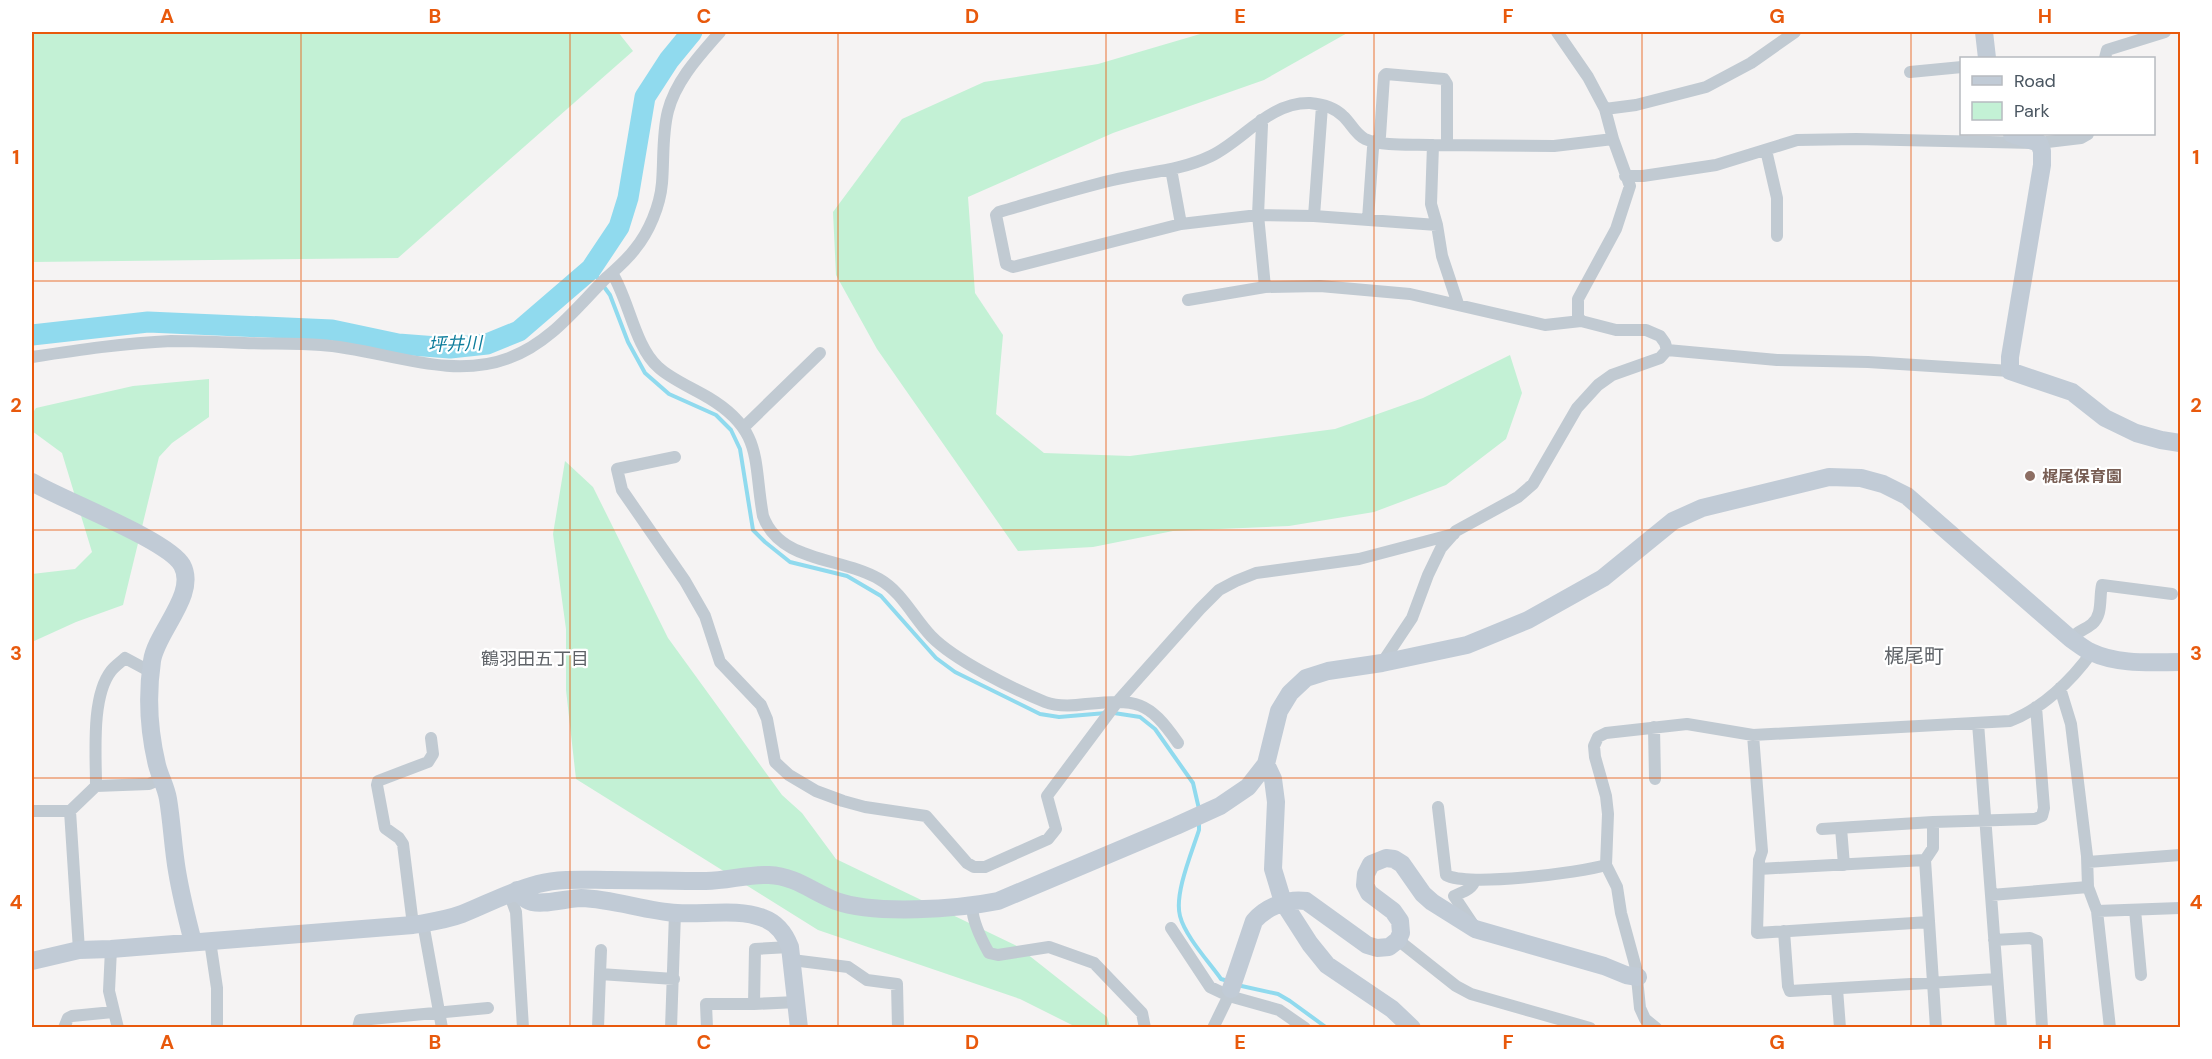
<svg xmlns="http://www.w3.org/2000/svg" width="2212" height="1059" viewBox="0 0 2212 1059" font-family="'DM Sans','Noto Sans JP',sans-serif">
	<rect width="100%" height="100%" fill="#f5f3f3"/>
	<path fill="#c3f1d5" d="M32 32H618L633 51 398 258 32 262Z
		M1207 32H1349L1264 80 1113 133 968 197 975 293 1003 335 996 414 1044 453 1130 456 1335 429 1423 398 1510 355 1522 393 1506 439 1446 485 1374 512 1289 526 1173 531 1093 547 1018 551 877 349 836 275 833 212 902 119 984 82 1098 64Z
		M209 379V417L172 443 159 457 123 605 76 622 32 642V574L75 569 92 552 62 453 32 431V414L36 408 133 386Z
		M565 461 593 487 668 638 782 795 802 813 836 859 1017 946 1107 1017 1110 1027H1076L1020 999 818 930 576 779 566 690V629L553 534Z"/>
	<g fill="none" stroke-linecap="round" stroke-linejoin="round">
		<path stroke="#90daee" stroke-width="4" d="M591 269 610 295 628 342 645 373 669 394 716 415 731 430 740 449 753 530 765 542 790 562 847 576 881 596 936 658 955 672 1040 714 1059 717 1106 713
			M1114 713 1140 717 1155 729 1193 783 1199 809
			M1199 823V830C1192 852 1174 894 1180 916 1185 936 1209 962 1221 979L1228 981
			M1237 985 1278 994 1290 1001 1327 1028"/>
		<path stroke="#90daee" stroke-width="21" d="M32 335 148 322 332 330 398 344 450 348 487 344 519 331 591 269 619 227 628 198 645 97 669 60 692 32"/>
		<path stroke="#c1cad2" stroke-width="12" d="M1557 32 1588 77 1605 109 1613 139 1630 186 1616 229 1578 299V316L1581 321
			M2105 58 2107 50 2165 32
			M1910 72 1962 67
			M1605 109 1636 105 1706 87 1751 63 1795 32
			M1261 120 1262 125 1258 215 1265 287
			M1433 145C1412 144 1385 147 1365 139 1355 134 1351 123 1343 116 1335 108 1321 104 1310 103 1269 102 1244 140 1211 156 1180 171 1146 172 1113 180 1075 189 1037 201 999 212L996 215 1006 264 1013 267 1181 224 1258 215 1314 216 1437 225
			M1766 150 1777 198V236
			M1171 169 1181 224
			M1625 176H1643L1716 165 1797 140 1856 139 2039 143 2081 138 2088 134
			M1314 216 1322 106
			M1368 219 1373 148 1380 136 1384 76 1386 74 1444 79 1447 84V145
			M612 273C629 300 635 347 658 367 669 378 694 389 709 398 764 431 753 461 763 516 780 563 842 557 879 579 902 592 913 617 931 636 954 660 1013 689 1045 702 1058 707 1072 706 1086 704 1137 699 1148 700 1178 743
			M1188 300 1265 287 1320 286 1410 294 1545 325 1581 321 1616 330H1646L1660 336 1665 343 1667 350
			M1458 304 1442 256 1437 225 1431 204 1433 145 1554 146 1613 139
			M1667 350 1777 360 1868 362 2010 371
			M32 357C78 350 124 343 171 341 195 341 220 342 244 343 269 344 295 343 321 345 382 349 448 381 509 358 550 343 576 308 606 278 616 269 627 260 635 249 649 232 660 206 662 183 664 159 662 134 668 111 676 80 700 55 720 32
			M744 427 820 353
			M675 457 617 469 622 490 685 581 705 616 720 662 761 705 767 719 775 762 789 775 816 791 843 801 865 807 926 816 967 863 974 867H985L1048 839 1056 829 1047 796 1118 701 1200 609 1219 590 1236 581 1256 573 1359 559 1454 534
			M2071 639C2077 631 2085 630 2092 624 2103 615 2099 598 2102 585L2172 594
			M1382 663 1412 618 1428 575 1441 548 1456 531 1518 497 1533 484 1577 408 1598 385 1612 375 1660 358 1667 350
			M151 672 125 658C121 662 115 666 111 671 91 697 96 754 96 786L149 784 161 779
			M2060 688 2071 724 2087 856 2088 887 2097 911 2110 1028
			M1978 723 2001 1028
			M1654 727 1655 779
			M1753 735 1762 851 1759 860 1757 933 1929 922
			M1438 807 1446 875C1466 887 1580 873 1606 865
			M32 811H70L96 786
			M70 811 79 950
			M1841 828 1844 865
			M1822 829 1933 822
			M2088 862 2180 855
			M1759 869 1925 860
			M509 893 516 912 523 1028
			M1991 895 2088 887
			M972 907C973 923 981 939 989 953L998 955 1049 947 1094 963 1142 1013 1145 1028
			M2135 910 2141 975
			M2097 911 2180 908
			M423 923 442 1028
			M1472 923 1454 896C1462 892 1472 890 1475 880
			M413 925 403 844 399 838 385 828 377 785 378 781 428 762 433 754 431 738
			M1171 928 1210 987 1229 996 1279 1010 1305 1028
			M1784 931 1788 986 1790 991 1997 979
			M1398 940 1456 986 1471 994 1590 1028
			M1994 940 2030 938 2037 941 2042 1028
			M210 941 217 988V1028
			M790 947 755 949 754 1004 797 1002
			M111 949 109 991 118 1028
			M601 950 600 974 674 979
			M792 960 848 967 867 980 897 984 898 1028
			M1837 989 1840 1028
			M64 1028 68 1018 72 1016 113 1012
			M358 1028 360 1020 488 1008
			M598 1028 600 974
			M671 1028 675 913
			M707 1028 706 1004H754
			M1213 1028 1231 991
			M1656 1028 1645 1019 1640 1008 1636 968 1621 913 1617 887 1606 865 1608 814 1606 796 1595 757 1594 746 1598 737 1606 733 1687 724 1753 735 2010 721C2042 709 2072 680 2092 652
			M1936 1028 1925 860 1933 848V822L2035 819 2042 816 2044 808 2036 707"/>
		<path stroke="#c1cbd6" stroke-width="18" d="M1984 32 1987 58
			M2012 134 2039 143 2042 151V165L2010 357V371L2072 392 2105 418 2136 433 2161 440 2180 443
			M32 482C62 500 168 540 182 565 198 594 156 632 152 661 147 695 149 732 157 765 160 777 166 787 168 799 172 823 173 848 177 871 181 895 187 919 193 942
			M1266 764 1273 779 1276 802 1273 869 1283 902 1310 944 1327 965 1392 1009 1412 1028
			M517 890C520 893 524 898 527 900 538 907 568 898 581 898 614 899 645 911 677 913 703 915 739 908 763 918 777 923 785 934 790 947L799 1028
			M32 961 79 950 111 949 413 925C430 922 446 920 462 914 487 904 511 891 538 884 561 878 586 880 610 880 642 880 674 881 706 881 727 881 748 874 769 875 795 876 813 892 836 901 875 915 958 909 998 901L1176 826 1220 806 1248 787 1266 764 1279 711 1290 693 1306 678 1328 671 1382 663 1467 645 1528 620 1603 578 1673 521 1702 508 1829 477 1861 478 1883 484 1907 496 2071 639C2077 643 2084 649 2091 652 2118 665 2152 662 2180 662
			M1231 989 1254 921C1266 907 1288 898 1306 901L1367 945 1377 948 1389 947 1398 940 1401 933 1400 921 1393 911 1369 893 1365 885 1366 874 1371 864 1386 858 1394 859 1402 864 1423 894 1432 902 1475 929 1604 966 1626 975 1638 977"/>
	</g>
	<path fill="none" stroke="#e8590c" stroke-width="1.5" stroke-opacity="0.55" d="M301 32V1028M570 32V1028M838 32V1028M1106 32V1028M1374 32V1028M1642 32V1028M1911 32V1028M32 281H2180M32 530H2180M32 778H2180"/>
	<circle fill="#8d6e63" stroke="#fff" stroke-width="2" cx="2030" cy="476" r="6"/>
	<g text-anchor="middle" stroke-width="4.5" stroke-linejoin="round" paint-order="stroke">
		<g font-size="16" font-weight="bold" fill="#785e54" stroke="#fff" text-anchor="start">
			<text x="2042" y="482">梶尾保育園</text>
		</g>
		<g font-size="18" font-style="italic" fill="#0c7c9b" stroke="#fff">
			<text transform="translate(455 344) rotate(-2)" y="6">坪井川</text>
		</g>
		<g font-size="18" fill="#5f6368" stroke="#fff">
			<text x="535" y="665">鶴羽田五丁目</text>
		</g>
		<g font-size="20" fill="#5f6368" stroke="#fff">
			<text x="1914" y="663">梶尾町</text>
		</g>
	</g>
	<rect width="2212" height="1059" fill="none" stroke="#ffffff" stroke-width="66"/>
	<rect x="1960" y="57" width="195" height="78" fill="#ffffff" stroke="#b7bbc0" stroke-width="1.5"/>
	<rect x="1972" y="76" width="30" height="9" fill="#c1cbd6" stroke="#b7bbc0" stroke-width="1.5"/>
	<text x="2014" y="87" font-size="18" fill="#4a5661">Road</text>
	<rect x="1972" y="102" width="30" height="18" fill="#c3f1d5" stroke="#b7bbc0" stroke-width="1.5"/>
	<text x="2014" y="117" font-size="18" fill="#4a5661">Park</text>
	<rect x="33" y="33" width="2146" height="993" fill="none" stroke="#e8590c" stroke-width="2"/>
	<g font-size="20" text-anchor="middle" font-weight="bold" fill="#e8590c">
		<text x="167" y="23">A</text>
		<text x="435" y="23">B</text>
		<text x="704" y="23">C</text>
		<text x="972" y="23">D</text>
		<text x="1240" y="23">E</text>
		<text x="1508" y="23">F</text>
		<text x="1777" y="23">G</text>
		<text x="2045" y="23">H</text>
		<text x="16" y="164">1</text>
		<text x="2196" y="164">1</text>
		<text x="16" y="412">2</text>
		<text x="2196" y="412">2</text>
		<text x="16" y="660">3</text>
		<text x="2196" y="660">3</text>
		<text x="16" y="909">4</text>
		<text x="2196" y="909">4</text>
		<text x="167" y="1049">A</text>
		<text x="435" y="1049">B</text>
		<text x="704" y="1049">C</text>
		<text x="972" y="1049">D</text>
		<text x="1240" y="1049">E</text>
		<text x="1508" y="1049">F</text>
		<text x="1777" y="1049">G</text>
		<text x="2045" y="1049">H</text>
	</g>
</svg>
